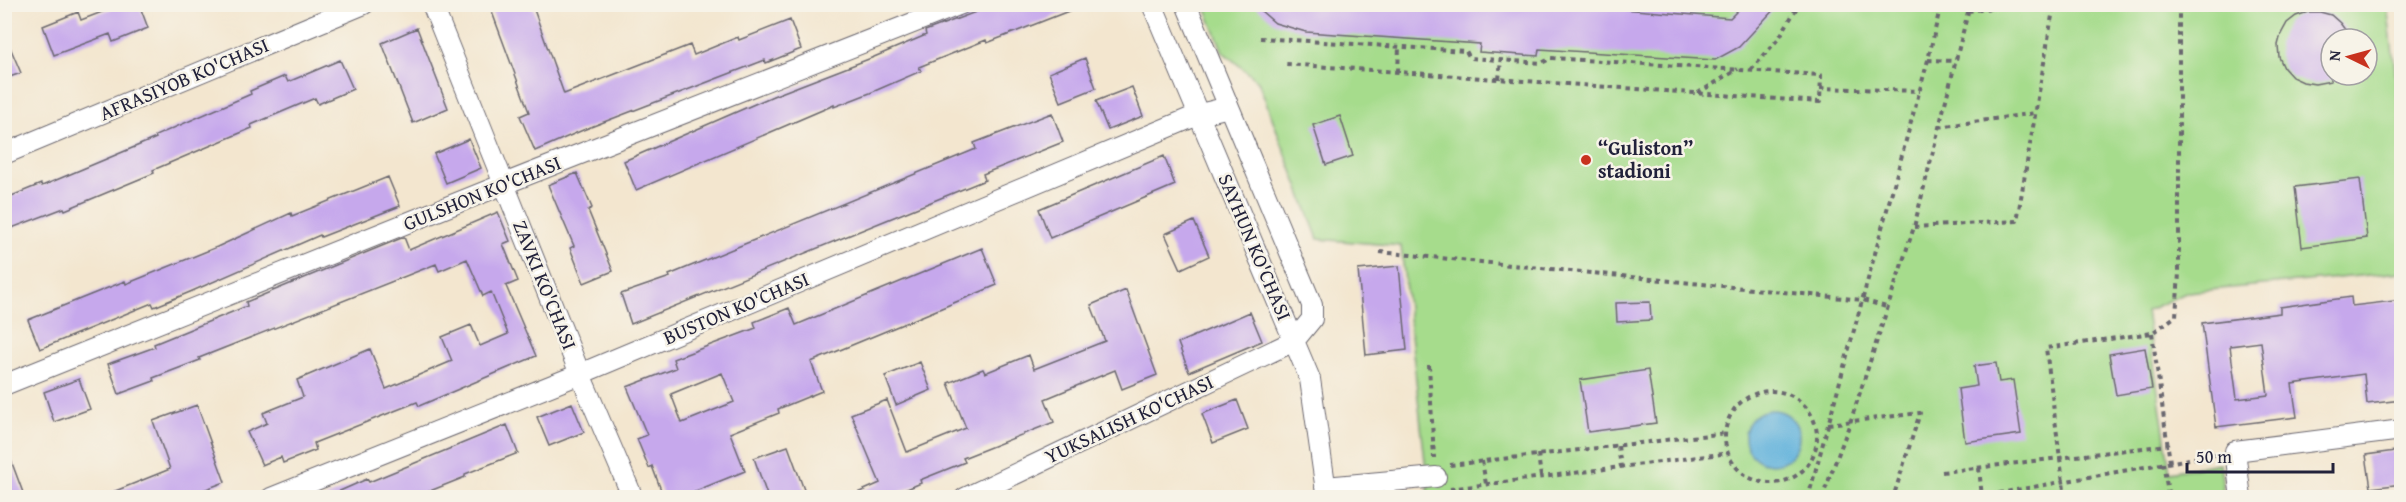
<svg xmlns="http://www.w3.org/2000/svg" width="2406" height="502" viewBox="0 0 2406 502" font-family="'Gentium Book Plus',serif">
	<rect width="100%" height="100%" fill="#f7f3e8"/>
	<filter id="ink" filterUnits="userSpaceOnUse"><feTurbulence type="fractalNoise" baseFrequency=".0167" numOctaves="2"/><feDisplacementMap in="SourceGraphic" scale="12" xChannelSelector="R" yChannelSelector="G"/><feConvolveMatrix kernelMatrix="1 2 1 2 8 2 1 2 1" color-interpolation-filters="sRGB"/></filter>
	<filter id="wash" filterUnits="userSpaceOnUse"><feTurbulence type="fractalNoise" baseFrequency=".008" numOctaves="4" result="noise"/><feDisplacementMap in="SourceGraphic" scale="24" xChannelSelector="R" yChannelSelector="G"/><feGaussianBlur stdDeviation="1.35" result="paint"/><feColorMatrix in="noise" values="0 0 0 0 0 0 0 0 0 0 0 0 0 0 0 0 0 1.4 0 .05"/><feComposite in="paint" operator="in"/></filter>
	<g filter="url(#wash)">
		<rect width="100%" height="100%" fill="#f3e6cf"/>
		<path fill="#a6dc8c" stroke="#647f64" stroke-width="1.5" fill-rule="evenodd" d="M1204 5H2387L2402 128 2401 272 2188 292 2146 311 2170 472 2220 463 2224 497H1429L1401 246 1318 239 1258 81 1223 52ZM2331 39H2367V75H2331Z"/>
		<path fill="#62b2dc" stroke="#426a8c" stroke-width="1.5" d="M1745 437a27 27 0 1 1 54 0a27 27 0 1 1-54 0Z"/>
		<g id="blocks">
			<path fill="#c6a8ec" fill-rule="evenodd" d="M123 4H139L148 28 113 42 110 34 54 55 43 26 78 12 81 20Z
				M489 4H532L564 94 690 45 694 55 738 37 739 40 790 20 801 49 766 63 765 60 583 130 535 151 520 116 529 112Z
				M997 4 1084 5 987 43 986 40 919 67 921 71 870 93 834 107V105L636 190 624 161 773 96 874 57 926 35 925 31Z
				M1253 4H1563L1730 18 1744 4H1779L1739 47 1715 60 1539 49 1538 56 1479 52 1480 44 1306 32 1275 23Z
				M2308 12H2320L2331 15 2340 23 2352 39H2331V81L2315 84 2303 82 2292 77 2284 68 2279 57 2278 45 2281 34 2287 23 2296 16Z
				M417 28 448 108 413 123 382 43Z
				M4 33 21 73 4 79Z
				M1085 58 1096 88 1061 102 1049 73Z
				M340 60 353 89 318 104 315 98 251 125 252 128 153 170 154 173 65 210 64 208 4 231V199L41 184 42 186 156 138 155 136 251 94 250 91 285 76 288 82Z
				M1132 87 1143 116 1108 130 1096 101Z
				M1052 113 1063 142 983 174 985 180 631 324 621 294 670 277 669 275 976 149 974 143Z
				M1340 116 1353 156 1326 165 1313 125Z
				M469 139 481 168 446 183 434 154Z
				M1164 156 1175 185 1050 238 1039 209Z
				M577 173 592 208 588 210 613 271 584 283 570 248 574 246 548 185Z
				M388 177 400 206 321 237 320 235 190 292 154 307 152 303 40 349 28 320 125 281 126 284 217 247 291 213 292 216Z
				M2360 179 2367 238 2302 247 2295 187Z
				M498 212 510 241 503 244 518 281 506 286 536 356 419 406 417 402 314 443 316 450 283 463 281 457 262 465 247 432 267 423 263 413 303 397 297 380 370 349 386 389 452 361 442 337 471 325 480 346 508 334 491 292 483 296 467 259 439 271 436 264 199 358 200 360 153 378 154 381 119 394 108 364 155 347 154 344 247 306 246 302 404 237 409 250Z
				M1194 221 1209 256 1181 269 1165 234Z
				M982 248 997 285 811 362 822 391 778 409 779 413 730 433 745 471 678 498H664L652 466 649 468 637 439 647 435 627 387 676 368 673 359 756 328 754 322 789 308 796 325ZM722 373 734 402 682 423 671 394Z
				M1399 266 1407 350 1366 355 1358 270Z
				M1126 290 1157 375 1122 389 1115 370 1045 399 1054 422 963 458 965 462 920 480 921 483 886 498H846L880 483 851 414 887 400 907 452 966 428 948 383 983 369 985 373 1029 355 1034 369 1105 341 1091 305Z
				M2351 297 2352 306 2402 300V400L2367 404 2364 374 2292 384 2297 417 2216 427 2202 323 2280 313V307ZM2261 342 2268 395 2237 399 2230 346Z
				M1650 302 1651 320 1617 322 1616 303Z
				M1250 312 1262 341 1189 372 1178 343Z
				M2145 348 2152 389 2116 395 2109 354Z
				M920 362 931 390 896 405 885 376Z
				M1996 363 1999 382 2013 380 2021 434 1965 442 1958 389 1977 386 1974 366Z
				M1648 370 1656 423 1588 432 1580 380Z
				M79 379 90 409 54 422 44 392Z
				M1237 400 1248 429 1213 443 1202 414Z
				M572 403 584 432 549 446 537 417Z
				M197 405 225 482 182 498H98L170 469 153 421Z
				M507 425 518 453 465 474V477L430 491 413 498H324L367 479 369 482Z
				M788 446 807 498H768L754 458Z
				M4 447H6L25 498H4Z
				M2402 450V484L2371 488 2366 455Z"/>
		</g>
	</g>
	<g filter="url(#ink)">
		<use href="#blocks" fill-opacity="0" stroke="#6b676f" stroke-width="1.5"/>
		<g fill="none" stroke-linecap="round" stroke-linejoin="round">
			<g stroke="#6b676f" stroke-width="22">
				<path id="minor" d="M432 4 580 374 633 498
					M1152 4 1310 379 1327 498
					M1186 4 1229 107
					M4 154 364 4
					M4 385 504 184 961 4
					M1325 487 1436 477
					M271 498 580 374 1200 114 1229 107 1312 305V319L1294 341 965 498
					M2241 498 2235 451 2402 430"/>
			</g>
			<path stroke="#6b676f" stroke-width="4" stroke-dasharray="4.5 4.5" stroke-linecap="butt" d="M1968 11 2023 4
				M1260 38 1466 51 1470 58 1542 63 1551 58 1821 75 1820 102 1286 64
				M1928 60 1954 61
				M1751 70 1779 38 1799 4
				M1398 72 1399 47
				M1499 79 1501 60
				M1820 88 1920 91
				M1698 93 1738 69
				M1939 127 2035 113
				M1914 227 2017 221 2054 4
				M1380 252 1863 300 1886 307
				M2152 333 2170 462
				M1429 365 1434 458
				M1725 437a46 46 0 1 1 92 0a46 46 0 1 1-92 0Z
				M1828 424 1920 413 1893 498
				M1618 446 1621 467
				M1538 454 1541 477
				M1482 461 1486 484
				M2163 463 2169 498
				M1450 465 1726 433
				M1979 468 1982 497
				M1942 472 2168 445
				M1450 489 1729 453
				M1808 498 1928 60 1941 4
				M1822 498 1850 423 1914 227 1970 4
				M1972 498 2217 454
				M2065 498 2046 348 2152 333 2176 316 2179 273V4
				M2141 498 2168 493"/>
			<use href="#minor" stroke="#fff" stroke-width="20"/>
		</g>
	</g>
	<circle fill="#c8321e" stroke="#f7f3e8" stroke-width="2" cx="1586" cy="160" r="6"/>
	<g text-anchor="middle" stroke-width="5" stroke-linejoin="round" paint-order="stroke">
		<g font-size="20" fill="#22223b" stroke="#f7f3e8">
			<text transform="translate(184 79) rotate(-23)" y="7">AFRASIYOB KO'CHASI</text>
			<text transform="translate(482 193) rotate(-22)" y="7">GULSHON KO'CHASI</text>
			<text transform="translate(1255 247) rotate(67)" y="7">SAYHUN KO'CHASI</text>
			<text transform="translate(545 285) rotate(68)" y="7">ZAVKI KO'CHASI</text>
			<text transform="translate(736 308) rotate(-23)" y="7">BUSTON KO'CHASI</text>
			<text transform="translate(1129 419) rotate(-25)" y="7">YUKSALISH KO'CHASI</text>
		</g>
		<g font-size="20" font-weight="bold" fill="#22223b" stroke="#f7f3e8" text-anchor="start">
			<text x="1598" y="155">“Guliston”<tspan x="1598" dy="23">stadioni</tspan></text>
		</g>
	</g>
	<rect width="2406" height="502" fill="none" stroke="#f7f3e8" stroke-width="24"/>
	<g transform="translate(2349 57) rotate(275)"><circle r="28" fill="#f7f3e8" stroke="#a29fa3" stroke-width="1.5"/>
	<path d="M0-4.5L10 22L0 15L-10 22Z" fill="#c8321e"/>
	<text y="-9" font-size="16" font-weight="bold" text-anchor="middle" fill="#22223b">N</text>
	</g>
	<path d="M2187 463v9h146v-9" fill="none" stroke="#22223b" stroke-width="3"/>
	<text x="2196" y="463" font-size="18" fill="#22223b" stroke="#f7f3e8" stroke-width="4.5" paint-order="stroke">50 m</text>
</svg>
